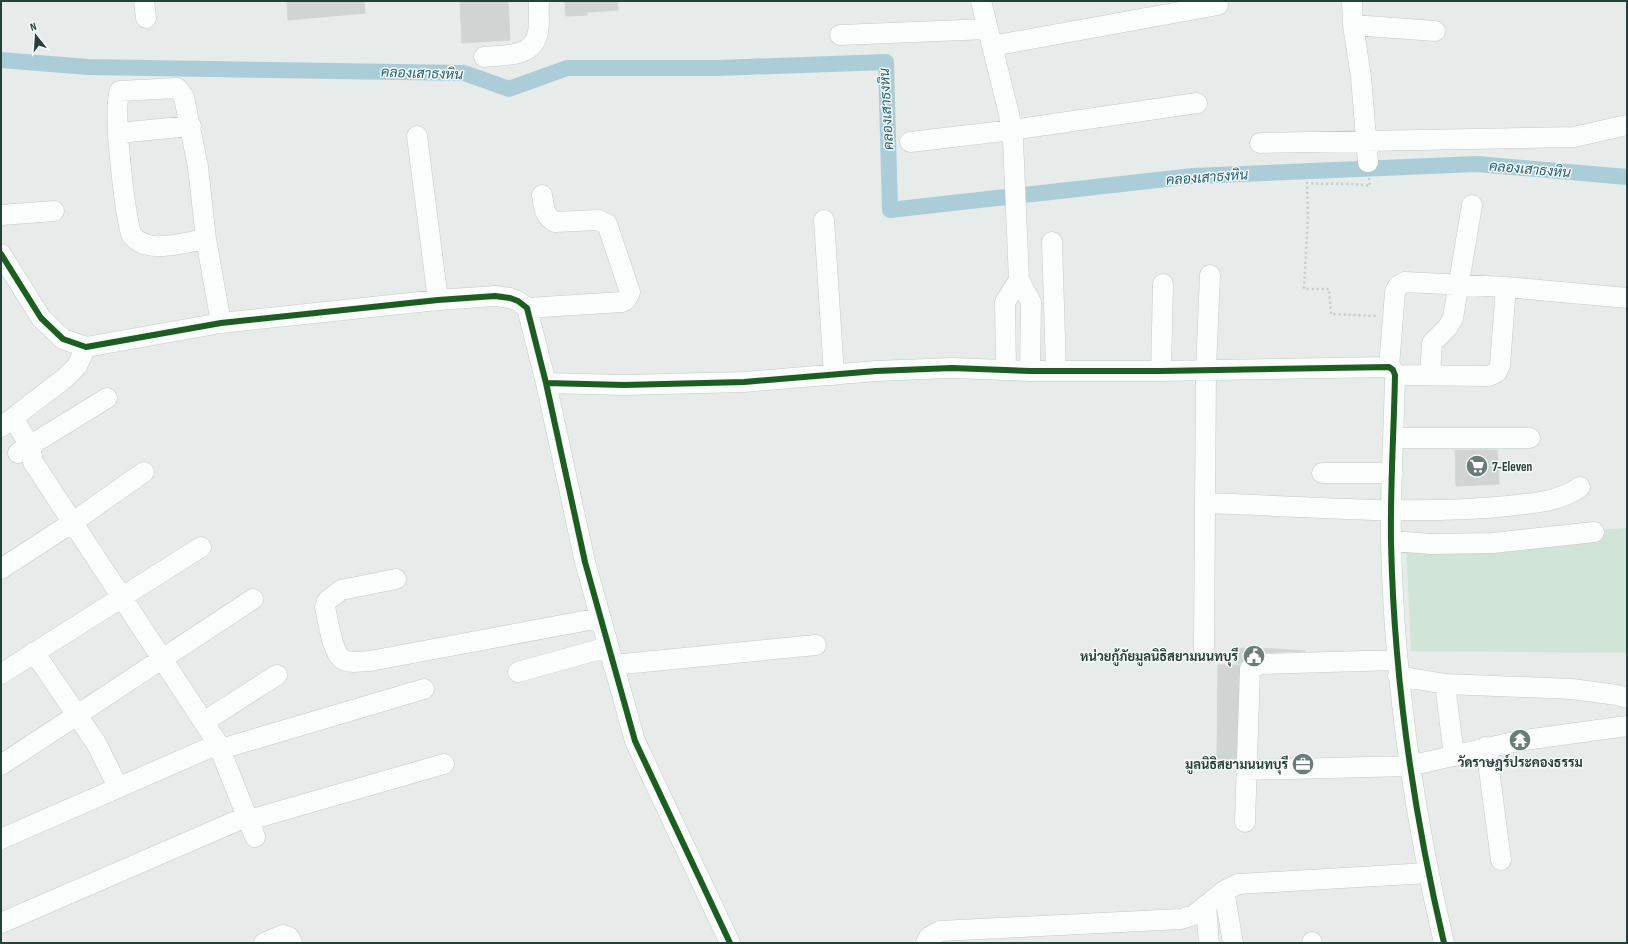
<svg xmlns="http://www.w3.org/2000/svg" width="1628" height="944" viewBox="0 0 1628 944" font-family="'Sofia Sans Condensed',Sarabun,sans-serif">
	<rect width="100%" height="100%" fill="#e7ecea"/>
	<path fill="#d1e4d8" d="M1627 528V653L1411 651 1406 544Z"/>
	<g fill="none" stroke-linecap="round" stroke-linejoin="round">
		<path stroke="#aacdd8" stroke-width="16" d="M1 60 88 67 464 73 509 89 567 68H718L886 62 890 210 1193 176 1477 164 1627 177"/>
	</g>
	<path fill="#d0d4d3" stroke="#d0d5d3" d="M287 1H364L365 13 288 20Z
		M460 1H508L510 40 462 43Z
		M565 1H617L618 10 587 12V15L566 16Z
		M1455 450H1497L1499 484 1456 486Z
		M1235 648 1273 649 1305 651 1259 653 1245 659 1240 663H1235Z
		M1218 665H1240L1236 759H1217Z"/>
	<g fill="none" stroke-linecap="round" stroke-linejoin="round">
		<g stroke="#c4c9c7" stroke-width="21">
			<path id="minor" d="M144 1 146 18
				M981 1 1009 114 1013 140 1019 280
				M1352 1 1353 25 1361 77 1368 162
				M1353 25 1435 31
				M840 35 988 29
				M992 46 1218 5
				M484 57C504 55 534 58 538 32 540 22 538 11 539 1
				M118 133 191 126
				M417 136 438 300
				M910 142 1012 130 1197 103
				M1260 143 1574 137 1627 125
				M1 215 54 211
				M824 220 834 375
				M206 239C184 242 146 256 131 234 125 211 112 110 120 91L177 88 184 97 198 167 206 239 221 323
				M1052 242 1056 370
				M1 254 41 318 63 339 86 347 221 323 438 300 495 296 510 298 518 301 527 308 546 383 585 562 635 741 730 943
				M527 308 622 302 626 300 630 292 607 224 598 220 555 222C544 217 544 206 542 195
				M1389 367 1395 292 1398 286 1405 282 1506 287
				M1006 370 1005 302 1019 280 1031 302 1030 371
				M1161 371 1163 284
				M1395 375 1489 376 1497 372 1500 365 1506 287 1627 298
				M1430 375 1432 343 1448 327 1453 318 1472 205
				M546 383 624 385 744 382 876 371 952 368 1030 371H1161L1389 367 1393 370 1395 375C1394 431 1390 486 1391 542 1394 678 1413 811 1444 943
				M13 418 30 446 33 462 218 744 255 837
				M1 427 65 378 77 366 86 347
				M1394 438H1530
				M18 453 107 398
				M1322 473H1393
				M1205 503C1303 506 1410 516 1508 506 1533 503 1559 502 1580 487
				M1391 541 1432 544 1493 543 1594 532
				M1 569 73 522 144 472
				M396 579 341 590 327 601 325 607C328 619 332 652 342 659 349 664 362 661 370 661L600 618
				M1204 649 1206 370 1210 275
				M34 652 96 743 118 787
				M613 665 816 645
				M518 672 608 647
				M1 674 201 547
				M1398 676 1445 684 1572 689 1617 695 1627 698
				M1445 684 1454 756
				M205 721 277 675
				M1486 747 1501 860
				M221 749 424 689
				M1 765 253 599
				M1246 770 1409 766 1518 741 1627 726
				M249 820 444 764
				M1245 822 1250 669 1260 664 1397 660
				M1 839 218 744
				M1224 891 1233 943
				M1206 905 1209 943
				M1 923 248 816
				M1312 942V943
				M264 943 283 935 289 937 292 943
				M926 943 929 937 940 931 1181 919 1194 915 1224 891 1238 884 1428 873"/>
		</g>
		<path stroke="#c2cbca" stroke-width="2.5" stroke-dasharray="2 3" stroke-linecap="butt" d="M1369 178 1370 186C1349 182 1328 185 1307 183L1308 216 1304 289H1329L1331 314 1377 316"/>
		<use href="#minor" stroke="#fbfcfc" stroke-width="20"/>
		<g stroke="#f6faf8" stroke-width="8">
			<path id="cycleway" d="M1 254 41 318 63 339 86 347 221 323 438 300 495 296 510 298 518 301 527 308 546 383 585 562 635 741 730 943
				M546 383 624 385 744 382 876 371 952 368 1030 371H1161L1389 367 1393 370 1395 375C1394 431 1390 486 1391 542 1394 678 1413 811 1444 943"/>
		</g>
		<use href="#cycleway" stroke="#1b5e20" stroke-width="6"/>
	</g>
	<defs>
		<g id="supermarket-disc" transform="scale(1.15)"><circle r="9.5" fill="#697c78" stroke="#f6faf8"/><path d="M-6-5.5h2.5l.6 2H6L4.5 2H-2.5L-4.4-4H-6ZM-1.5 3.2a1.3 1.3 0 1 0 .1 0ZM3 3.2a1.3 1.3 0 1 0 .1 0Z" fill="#fff"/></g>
		<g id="civic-disc" transform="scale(1.15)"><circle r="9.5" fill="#697c78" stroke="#f6faf8"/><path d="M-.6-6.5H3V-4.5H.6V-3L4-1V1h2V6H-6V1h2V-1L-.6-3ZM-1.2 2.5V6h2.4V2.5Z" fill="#fff"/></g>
		<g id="temple-disc" transform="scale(1.15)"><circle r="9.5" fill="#697c78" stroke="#f6faf8"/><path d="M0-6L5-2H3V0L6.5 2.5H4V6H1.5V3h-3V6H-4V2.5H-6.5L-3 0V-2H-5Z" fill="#fff"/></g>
		<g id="office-disc" transform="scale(1.15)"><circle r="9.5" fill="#697c78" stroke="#f6faf8"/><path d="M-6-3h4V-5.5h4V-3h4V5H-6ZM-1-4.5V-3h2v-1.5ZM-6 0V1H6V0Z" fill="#fff"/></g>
	</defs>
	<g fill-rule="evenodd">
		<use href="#supermarket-disc" x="1477" y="466"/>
		<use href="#civic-disc" x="1254" y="656"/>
		<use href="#temple-disc" x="1520" y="740"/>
		<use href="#office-disc" x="1303" y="764"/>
	</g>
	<g text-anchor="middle" stroke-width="3" stroke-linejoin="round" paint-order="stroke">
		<g font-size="13" font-weight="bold" fill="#253f3a" stroke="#f6faf8" text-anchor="end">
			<text x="1492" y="471" text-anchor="start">7-Eleven</text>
			<text x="1238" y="661">หน่วยกู้ภัยมูลนิธิสยามนนทบุรี</text>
			<text x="1520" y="767" text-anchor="middle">วัดราษฎร์ประคองธรรม</text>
			<text x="1288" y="769">มูลนิธิสยามนนทบุรี</text>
		</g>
		<g font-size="14" font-style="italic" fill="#216279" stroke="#f6faf8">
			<text transform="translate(422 73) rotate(2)" y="5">คลองเสาธงหิน</text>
			<text transform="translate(886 109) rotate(-93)" y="5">คลองเสาธงหิน</text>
			<text transform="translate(1530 169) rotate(5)" y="5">คลองเสาธงหิน</text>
			<text transform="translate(1207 177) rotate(-4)" y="5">คลองเสาธงหิน</text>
		</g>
	</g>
	<rect width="1628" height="944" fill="none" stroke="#253f3a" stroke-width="4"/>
	<g transform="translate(36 36) rotate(343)" stroke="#f6faf8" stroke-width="3" paint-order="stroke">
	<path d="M0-3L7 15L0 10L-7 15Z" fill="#253f3a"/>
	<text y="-6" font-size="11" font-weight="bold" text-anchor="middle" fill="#253f3a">N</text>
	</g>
</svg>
